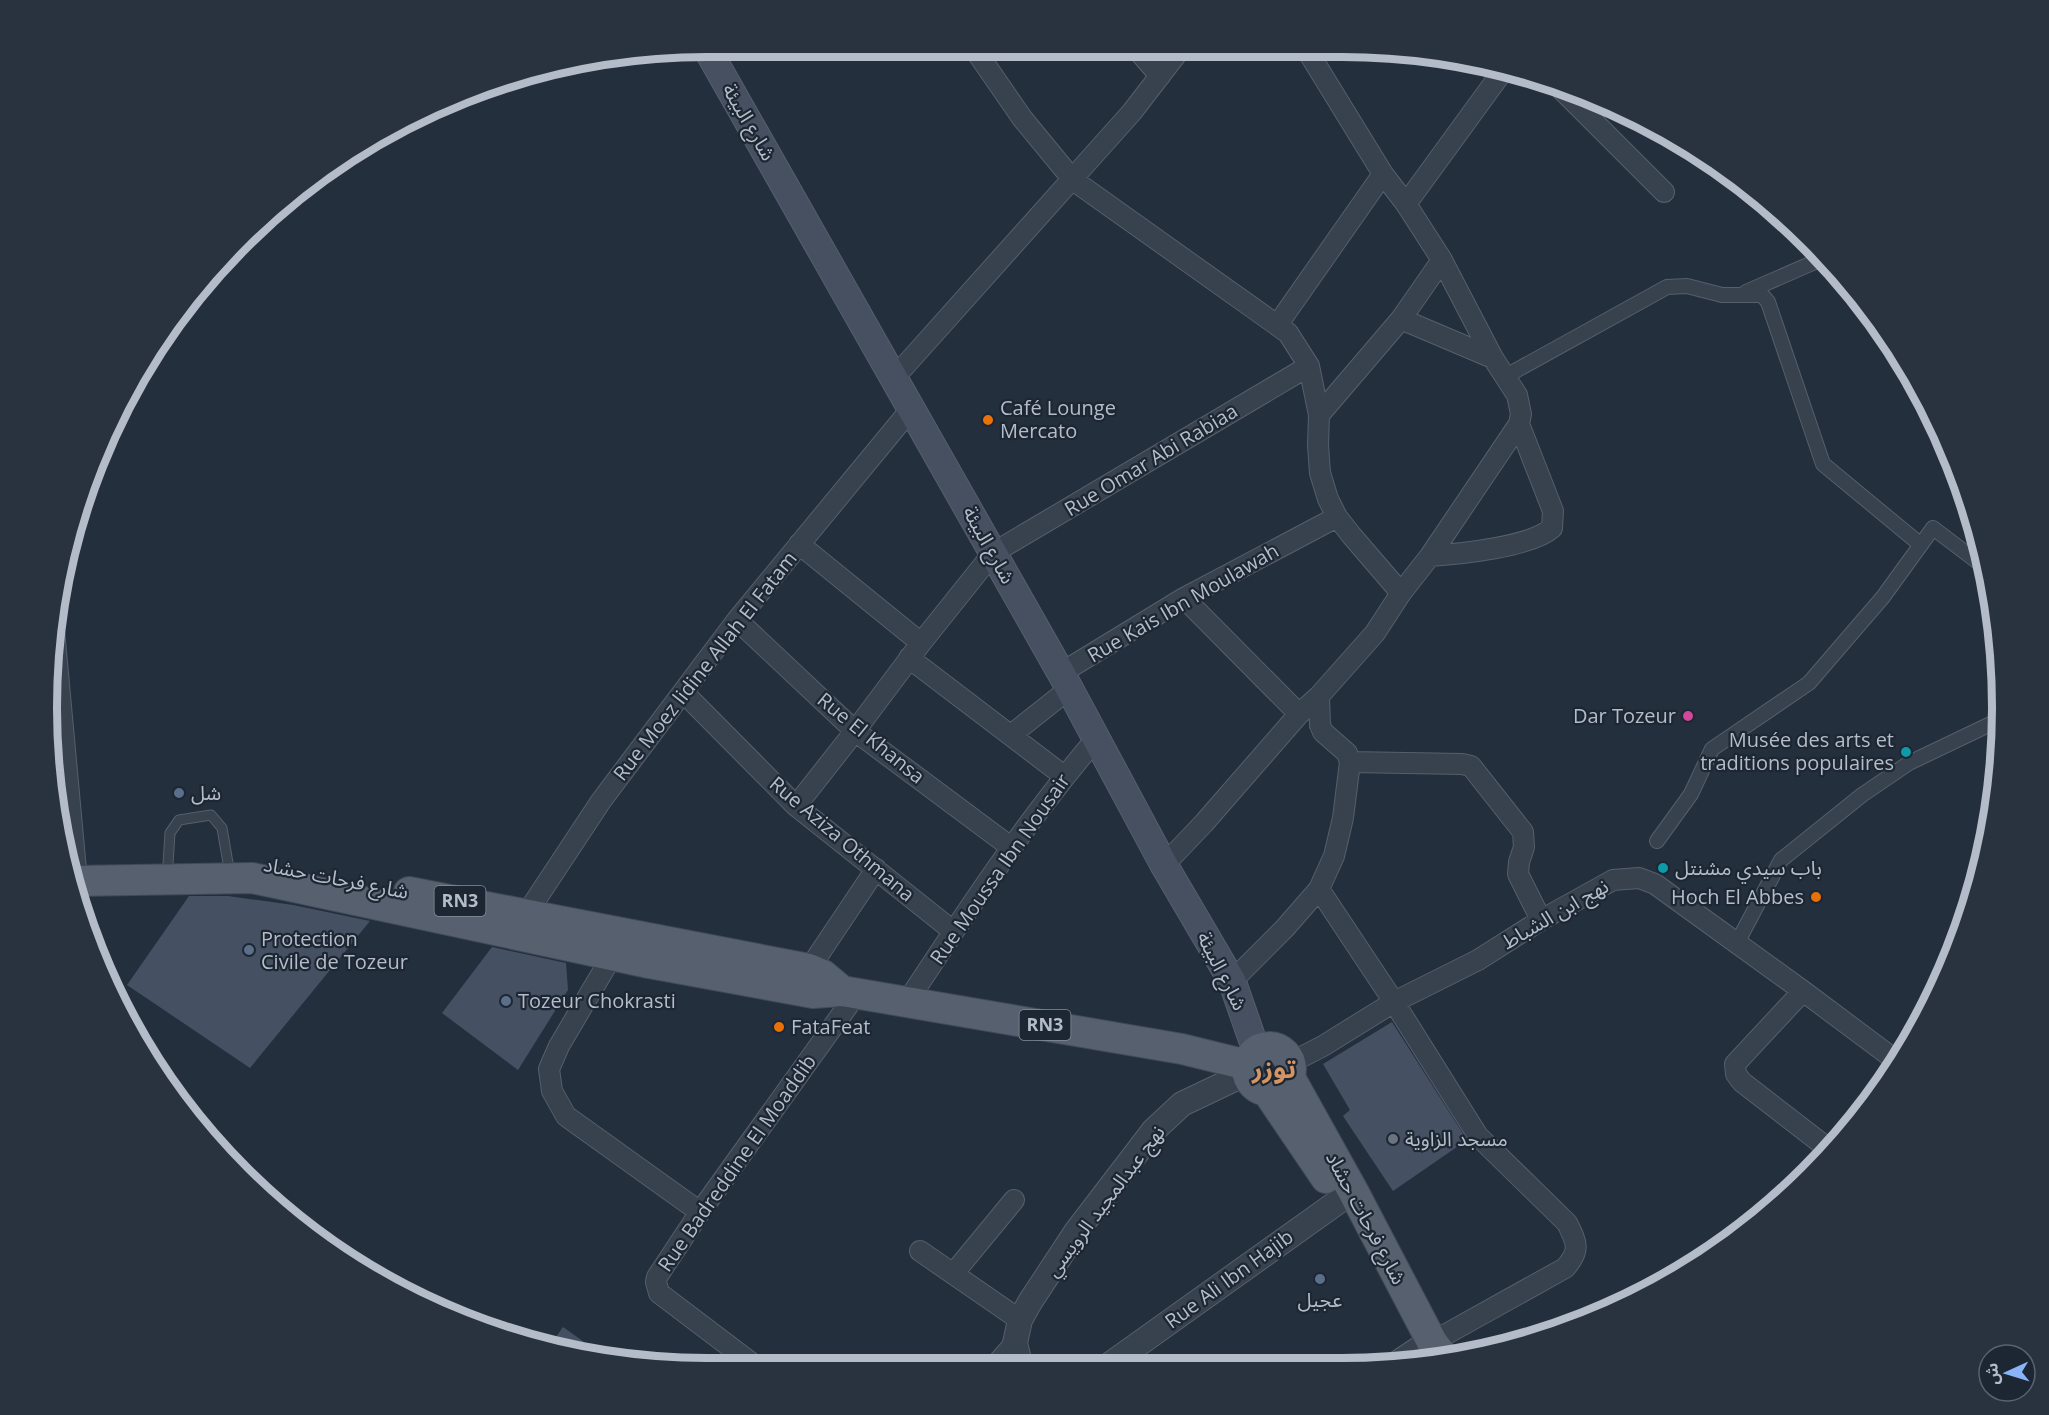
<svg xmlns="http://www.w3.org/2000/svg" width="2049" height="1415" viewBox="0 0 2049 1415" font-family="'Open Sans','Noto Sans Arabic',sans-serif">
	<rect width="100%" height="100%" fill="#242f3e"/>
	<path fill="#455162" d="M189 896H228L293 905 370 921 250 1068 127 985Z
		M492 947 566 963 568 990 518 1070 442 1013Z
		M1392 1022 1467 1140 1393 1191 1343 1116 1350 1110 1323 1064Z
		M563 1327 608 1359 578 1356 549 1347Z"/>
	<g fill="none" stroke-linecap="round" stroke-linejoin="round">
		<g stroke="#565f6c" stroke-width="11">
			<path id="service" d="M168 864 170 833 179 820 211 815 222 828 228 863"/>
		</g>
		<g stroke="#565f6c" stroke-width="16">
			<path id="pedestrian" d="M1746 292 1824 258
				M1506 376 1667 287 1687 286 1722 295H1762L1768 302 1823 464 1921 545
				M1657 841 1691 794 1712 749 1809 683 1883 597 1933 528 1987 569
				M1737 943 1781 860 1862 795 1909 763 2001 719"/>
		</g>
		<g stroke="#565f6c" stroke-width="22">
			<path id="minor" d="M973 47 1022 118 1073 180 1288 333 1309 366 1319 415 1318 445 1320 473 1328 499 1337 517 1352 536 1401 593 1375 633 1319 696 1320 725 1323 732 1347 753 1350 762 1343 818 1334 856 1319 889 1285 928 1232 981
				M1135 47 1160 76
				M1305 47 1383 174 1406 204 1442 260 1493 358 1517 395 1521 414 1519 424 1430 556 1401 593
				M1554 82 1664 192
				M1406 204 1505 68
				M1401 319 1493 358
				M1278 324 1383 174
				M894 378 1132 112 1182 47
				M1319 415 1401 319 1442 260
				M799 544 921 643
				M1430 556C1459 554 1531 547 1552 528L1553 511 1519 424
				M1184 598 1299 714
				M53 619 77 881
				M737 620 855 731 1012 848
				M909 658 1064 776
				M1061 673 1184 598 1337 517
				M683 692 796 806 953 931
				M1011 735 1069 689
				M1350 762 1462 764 1471 766 1523 832 1524 847 1519 862 1518 874 1541 920
				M796 806 855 731 921 643 993 553 1309 366
				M1164 865 1204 823 1299 714 1319 696
				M1319 889 1394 1002 1478 1136 1567 1223C1577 1243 1581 1250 1565 1268L1432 1342 1418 1347 1394 1363
				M522 924 527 913 601 801 737 620 911 409
				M612 956 559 1046 549 1069 552 1091 566 1116 700 1212
				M809 969 876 869
				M1803 991 1735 1064 1736 1074 1742 1082 1830 1150
				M907 1002C966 912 1026 821 1096 739
				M1290 1063 1323 1046 1394 1002 1478 960 1541 920 1613 880 1639 878 1655 884 1803 991 1898 1062
				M920 1251 1020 1320
				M953 1274 1014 1200
				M758 1368 659 1293 656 1282 657 1277 700 1212 857 993
				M993 1368 1015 1343"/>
		</g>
		<g stroke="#565f6c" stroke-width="26">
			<path id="tertiary" d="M1021 1368 1015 1343 1020 1320 1030 1302 1076 1232 1154 1130 1182 1104 1247 1073
				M1105 1368 1353 1191"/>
		</g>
		<g stroke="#565f6c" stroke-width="29">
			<path id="secondary" d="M706 47 1061 673 1164 865 1232 981 1256 1050"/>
		</g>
		<g stroke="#414a57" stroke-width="32">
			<path id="primary" d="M75 881 252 878 649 963 813 993 842 991 1182 1049 1247 1065
				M409 892 809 969 823 975 842 991
				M1247 1069a22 22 0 1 1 44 0a22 22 0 1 1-44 0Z
				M1289 1076 1353 1191 1432 1342 1444 1358
				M1267 1091 1326 1178"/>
		</g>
		<use href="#service" stroke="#38414e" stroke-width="9"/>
		<use href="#pedestrian" stroke="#38414e" stroke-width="14"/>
		<use href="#minor" stroke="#38414e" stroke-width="20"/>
		<use href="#tertiary" stroke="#38414e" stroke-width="24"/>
		<use href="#secondary" stroke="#465061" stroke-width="27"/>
		<use href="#primary" stroke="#56606e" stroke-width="30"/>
	</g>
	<g fill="#e8710a" stroke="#1d2633" stroke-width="2">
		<circle cx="988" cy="420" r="6"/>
		<circle cx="1816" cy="897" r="6"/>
		<circle cx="779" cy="1027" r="6"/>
	</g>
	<circle fill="#d1479c" stroke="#1d2633" stroke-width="2" cx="1688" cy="716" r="6"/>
	<g fill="#0f9aa8" stroke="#1d2633" stroke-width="2">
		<circle cx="1906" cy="752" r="6"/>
		<circle cx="1663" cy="868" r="6"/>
	</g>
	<g fill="#5c6f8a" stroke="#1d2633" stroke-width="2">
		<circle cx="179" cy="793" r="6"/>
		<circle cx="249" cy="950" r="6"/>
		<circle cx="506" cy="1001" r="6"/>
		<circle cx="1320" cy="1279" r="6"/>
	</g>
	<circle fill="#6b7280" stroke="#1d2633" stroke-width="2" cx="1393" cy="1139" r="6"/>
	<g text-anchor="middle" stroke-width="4.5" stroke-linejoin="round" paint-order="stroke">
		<g fill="#1d2633" stroke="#878f9c" stroke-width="1.5">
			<rect x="434.5" y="886" width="51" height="30" rx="4.5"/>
			<rect x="1019.5" y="1010" width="51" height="30" rx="4.5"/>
		</g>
		<g font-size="18" font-weight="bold" fill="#b4bcc9">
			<text x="460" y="907">RN3</text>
			<text x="1045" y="1031">RN3</text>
		</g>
		<g font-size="20" fill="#b4bcc9" stroke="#1d2633">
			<text transform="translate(749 122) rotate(60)" y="7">شارع البيئة</text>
			<text transform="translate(1151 460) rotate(-31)" y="7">Rue Omar Abi Rabiaa</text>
			<text transform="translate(989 545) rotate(61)" y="7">شارع البيئة</text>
			<text transform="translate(1183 603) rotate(-30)" y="7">Rue Kais Ibn Moulawah</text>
			<text transform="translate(705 666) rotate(-52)" y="7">Rue Moez lidine Allah El Fatam</text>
			<text transform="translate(871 738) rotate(39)" y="7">Rue El Khansa</text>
			<text transform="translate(842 839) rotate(40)" y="7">Rue Aziza Othmana</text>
			<text transform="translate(1000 869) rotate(-55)" y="7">Rue Moussa Ibn Nousair</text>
			<text transform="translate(336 878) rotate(11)" y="7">شارع فرحات حشاد</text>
			<text transform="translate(1555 914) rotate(-30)" y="7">نهج ابن الشباط</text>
			<text transform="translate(1222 971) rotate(63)" y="7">شارع البيئة</text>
			<text transform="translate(737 1163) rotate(-55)" y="7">Rue Badreddine El Moaddib</text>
			<text transform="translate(1105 1201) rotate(-53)" y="7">نهج عبدالمجيد الرويسي</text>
			<text transform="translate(1366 1218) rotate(62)" y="7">شارع فرحات حشاد</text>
			<text transform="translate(1229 1279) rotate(-36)" y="7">Rue Ali Ibn Hajib</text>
		</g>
		<g font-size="20" fill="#b4bcc9" stroke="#1d2633" text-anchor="start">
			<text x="1000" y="415">Café Lounge<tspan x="1000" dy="23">Mercato</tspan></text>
			<text x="1676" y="723" text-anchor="end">Dar Tozeur</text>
			<text x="1894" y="747" text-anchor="end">Musée des arts et<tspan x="1894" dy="23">traditions populaires</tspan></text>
			<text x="191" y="800">شل</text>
			<text x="1675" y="875">باب سيدي مشنتل</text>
			<text x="1804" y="904" text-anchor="end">Hoch El Abbes</text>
			<text x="261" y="946">Protection<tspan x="261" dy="23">Civile de Tozeur</tspan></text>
			<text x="518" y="1008">Tozeur Chokrasti</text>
			<text x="791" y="1034">FataFeat</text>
			<text x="1405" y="1146">مسجد الزاوية</text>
			<text x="1320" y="1307" text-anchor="middle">عجيل</text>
		</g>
		<g font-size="26" font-weight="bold" fill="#d59563" stroke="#1d2633">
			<text x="1274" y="1078">توزر</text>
		</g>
	</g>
	<path d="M0 0H2049V1415H0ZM707 57H1342A650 650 0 0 1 1992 707V708A650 650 0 0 1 1342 1358H707A650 650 0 0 1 57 708V707A650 650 0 0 1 707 57Z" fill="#29323f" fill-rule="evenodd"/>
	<path fill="none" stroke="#b4bcc9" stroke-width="8" d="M707 57H1342A650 650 0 0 1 1992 707V708A650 650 0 0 1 1342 1358H707A650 650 0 0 1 57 708V707A650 650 0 0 1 707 57Z"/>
	<g transform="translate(2007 1373) rotate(266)"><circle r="28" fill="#1d2633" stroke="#59626f" stroke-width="1.5"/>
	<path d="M0-4.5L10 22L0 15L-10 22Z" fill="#8ab4f8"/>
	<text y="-9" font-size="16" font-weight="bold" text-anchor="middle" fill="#b4bcc9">ش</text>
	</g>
</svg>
